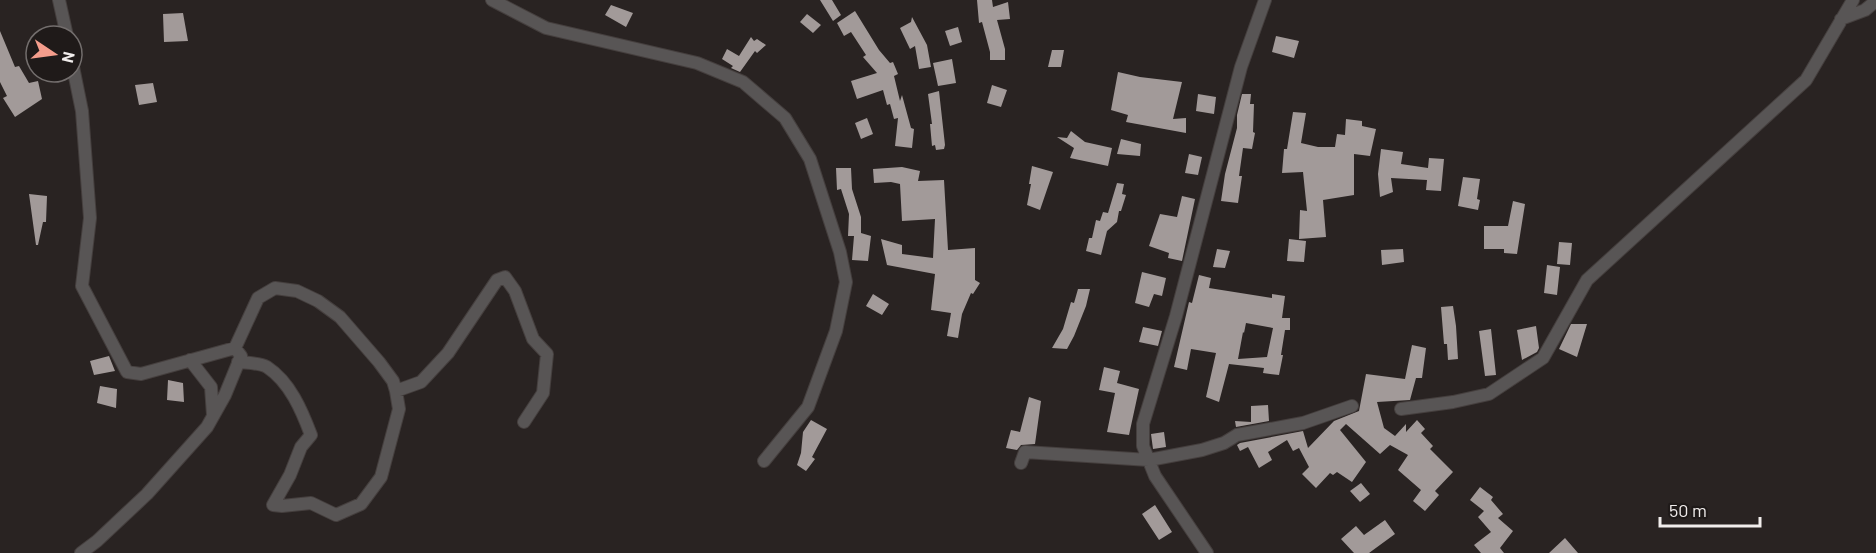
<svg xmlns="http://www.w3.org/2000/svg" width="1876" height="553" viewBox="0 0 1876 553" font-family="Barlow,sans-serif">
	<rect width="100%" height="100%" fill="#292322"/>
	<path fill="#a29a99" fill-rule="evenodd" d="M820 0H832L841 15 833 21Z
		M977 0H992L993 7 1008 2 1010 19 997 20 1005 49V60H990V52L982 22 979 23Z
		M611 5 633 13 626 27 605 15Z
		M855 11 879 50 890 63 893 62 898 74 894 76 900 101 902 95 911 128 914 129 912 148 895 146 898 118 894 119 890 104 887 105 883 90 857 99 851 81 877 73 863 57 866 55 851 32 844 36 837 23Z
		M183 13 188 41 164 42 163 14Z
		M807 14 821 25 813 33 800 22Z
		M912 17 927 45 931 67 919 69 915 46 910 49 900 28 911 22Z
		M958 27 962 42 950 46 945 31Z
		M0 31 15 67 19 66 29 83 38 81 42 99 15 117 3 98 7 96 0 82Z
		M1276 36 1299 41 1294 58 1272 52Z
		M751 37 754 41 757 39 766 45 757 53 755 51 740 72 731 68 733 66 722 59 727 49 739 56Z
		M1052 50H1064L1061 67H1048Z
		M952 59 956 83 938 86 933 63Z
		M1118 72 1140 77 1182 82 1173 119 1186 118V133L1126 122 1128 115 1111 110Z
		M153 83 157 102 139 105 135 85Z
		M992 85 1007 90 1001 107 987 103Z
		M939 91 945 145 944 149 936 150 935 145 932 146 930 124H932L928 94Z
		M1198 94 1216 97 1214 114 1196 111Z
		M1242 94H1251L1250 104H1254L1253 132 1255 133 1252 149 1243 148 1239 176H1242L1238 203 1221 201 1225 174 1237 128V115Z
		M1293 112 1306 113 1301 143 1318 147H1335L1337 134 1345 135 1346 119 1362 121V126L1376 129 1370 156 1354 154V195L1323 200 1326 237 1299 239 1300 210 1307 211 1303 172 1282 173 1284 149H1287Z
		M867 118 873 134 861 139 855 123Z
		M1071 131 1085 142 1112 148 1108 166 1070 158 1074 148 1057 137 1067 138Z
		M1121 139 1141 144 1140 156 1117 154Z
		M1381 149 1403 152 1401 164 1428 168 1429 158 1444 159 1441 191 1426 190 1427 180 1391 178 1393 192 1380 197 1378 174Z
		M1189 154 1202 157 1198 175 1185 173Z
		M1032 166 1053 172 1040 210 1027 205 1031 184H1029Z
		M902 167 920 171 918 181 944 180 948 250 975 248V280L980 283 973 294 971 293 962 314 958 338 947 336 951 313 931 310 935 274 887 265 881 239 902 245V254L933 258 935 219 902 221 900 184 891 182 874 183 873 169Z
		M836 168H851L852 189 861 217V233L871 236 868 261 852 260 854 236H848L849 214 841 189 837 190Z
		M1463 177 1480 179 1477 199 1480 200 1478 210 1458 206Z
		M1117 183 1124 184 1122 194 1126 195 1121 211H1119L1117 222 1107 231 1101 255 1086 251 1089 238H1092L1096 220 1100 221 1103 212 1108 213Z
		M29 194 47 196 46 222H43L38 245H36Z
		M1182 196 1195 199 1182 261 1168 258 1169 253 1149 246 1160 214 1177 217Z
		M1513 201 1525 204 1517 254 1504 253V249H1484V226H1508Z
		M1289 239 1306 241 1304 262 1287 261Z
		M1559 242 1572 243 1570 265 1557 264Z
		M1217 249 1230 251 1225 268 1213 267Z
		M1403 249 1404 262 1382 265 1381 250Z
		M1547 265 1560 267 1557 295 1544 293Z
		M1142 272 1166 278 1162 296 1154 294 1149 307 1135 303Z
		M1199 275 1211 278 1209 288 1272 298V294L1285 296 1282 318H1290V330H1285L1281 355H1283L1279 375 1263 373 1264 368 1229 364 1219 402 1206 397 1216 353 1191 349 1187 370 1174 367 1189 302 1192 303ZM1246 323 1273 328 1267 357 1238 359 1243 332 1244 333Z
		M1078 289H1090L1086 306 1074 336 1067 349 1052 348 1063 329 1071 302 1074 303Z
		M873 294 889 304 882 315 866 306Z
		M1453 306 1456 326 1458 359 1448 360 1447 344H1444L1441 307Z
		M1571 324H1587L1577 357 1559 349Z
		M1536 326 1539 348 1537 352 1522 360 1517 330Z
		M1143 327 1162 331 1158 346 1139 342Z
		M1491 329 1496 375 1485 376 1479 331Z
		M1412 345 1426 348 1422 378H1416L1410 400 1377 402 1384 428 1395 436 1406 424V432L1417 420 1425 429 1421 433 1433 446 1430 449 1453 472 1435 491 1439 495 1425 511 1413 501 1421 490 1398 470 1408 455 1390 445 1380 454 1346 424 1340 430 1366 462 1352 482 1337 472 1333 475 1330 473 1316 488 1302 474 1309 467 1299 448 1293 451 1287 440 1268 452 1272 460 1259 468 1248 447 1240 451 1237 445 1240 443 1303 431 1308 448 1334 421 1359 411 1366 374 1405 379Z
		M109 356 115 371 94 375 90 361Z
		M1104 367 1120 371 1117 383 1139 389 1129 435 1107 432 1115 393 1099 390Z
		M168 380 183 383 184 402 167 400Z
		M100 386 117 389 116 408 97 403Z
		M1029 397 1041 401 1035 444 1021 445 1017 450 1006 448 1011 430 1020 432Z
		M1268 405 1269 421 1236 427 1235 421 1251 422V406Z
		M811 420 827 429 812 457 815 459 806 471 797 465 801 453 803 432Z
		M1164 432 1166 447 1153 449 1151 434Z
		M1361 483 1370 494 1360 502 1350 491Z
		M1480 487 1493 497 1491 500 1503 514 1498 518 1513 531 1500 548 1504 553H1481L1474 545 1491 532 1478 517 1484 511 1470 500Z
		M1155 505 1172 532 1159 540 1142 514Z
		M1385 520 1395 534 1369 553H1354L1341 539 1356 526 1364 535Z
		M1565 538 1578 553H1549Z"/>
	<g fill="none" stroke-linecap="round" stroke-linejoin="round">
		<g stroke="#453f3e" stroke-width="14">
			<path id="minor" d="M59 0 67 36
				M492 0 546 28 697 63 743 82 785 118 810 159 840 252 846 282 836 331 808 407 764 461
				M1841 19 1865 10 1876 1
				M72 62 82 111 90 218 82 286 127 372 141 374 235 348 241 356 225 395 207 427 147 494 97 541 81 553
				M235 348 258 298 275 288 297 291 318 301 340 317 379 362 393 381 396 391 399 409 381 477 361 504 336 515 311 503 282 506 273 505 290 475 301 447 311 435C302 411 290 382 267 367 260 363 247 363 238 362
				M190 360 211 387 213 415
				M396 391 421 382 448 353 497 280 505 277 515 291 533 339 547 354 543 393 524 422
				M1401 409 1453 402 1489 394 1543 358 1587 280 1806 80 1853 0
				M1021 463 1025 452 1149 460 1202 450 1224 443 1237 435 1303 423 1352 406
				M1207 553 1155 476 1143 446V424L1176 316 1241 67 1265 0"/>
		</g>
		<use href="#minor" stroke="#585555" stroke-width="12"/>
	</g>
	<g transform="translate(54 54) rotate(103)"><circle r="28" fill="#1f1a19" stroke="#736e6d" stroke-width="1.5"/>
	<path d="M0-4.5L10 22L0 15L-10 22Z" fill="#f49d8c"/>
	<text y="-9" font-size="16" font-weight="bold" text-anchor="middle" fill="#f1edec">N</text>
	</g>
	<path d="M1660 517v9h100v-9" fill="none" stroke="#f1edec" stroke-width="3"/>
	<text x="1669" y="517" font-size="18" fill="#f1edec" stroke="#1f1a19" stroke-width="4.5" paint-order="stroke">50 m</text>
</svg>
